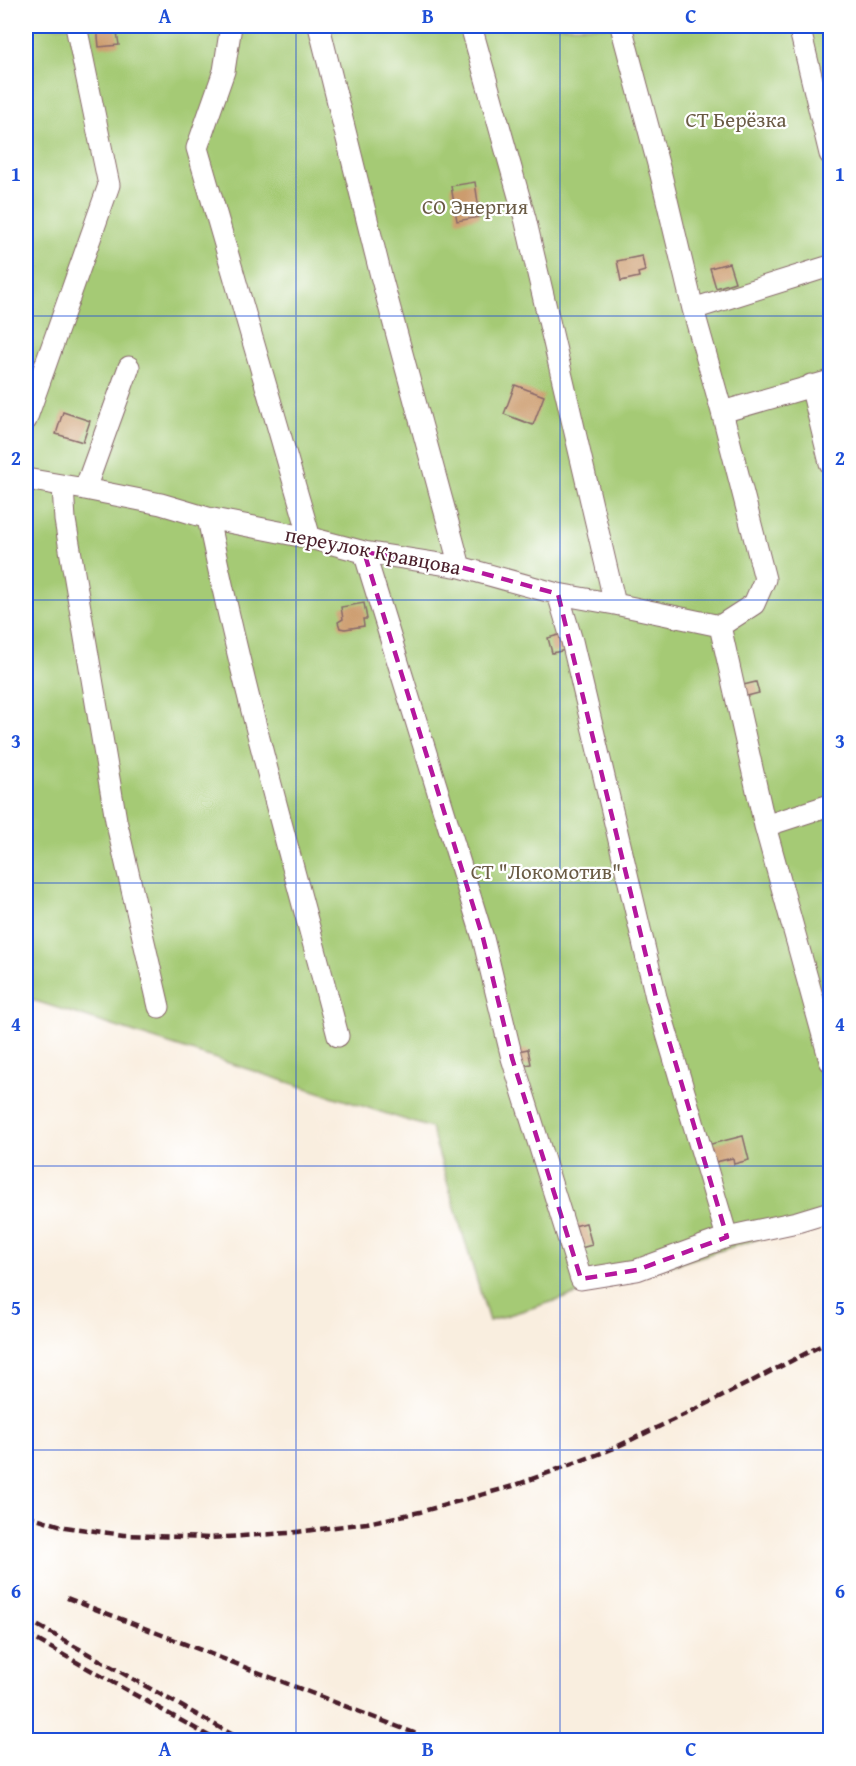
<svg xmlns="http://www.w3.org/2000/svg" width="856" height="1766" viewBox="0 0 856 1766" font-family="'Gentium Book Plus',serif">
	<rect width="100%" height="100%" fill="#fff"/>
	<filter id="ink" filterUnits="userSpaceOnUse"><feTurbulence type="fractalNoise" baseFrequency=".0167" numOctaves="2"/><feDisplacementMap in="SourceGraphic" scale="12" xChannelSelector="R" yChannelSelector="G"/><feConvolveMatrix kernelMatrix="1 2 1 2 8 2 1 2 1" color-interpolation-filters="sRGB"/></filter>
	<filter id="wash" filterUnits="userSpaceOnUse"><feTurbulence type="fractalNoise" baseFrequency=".008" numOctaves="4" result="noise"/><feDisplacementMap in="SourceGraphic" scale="24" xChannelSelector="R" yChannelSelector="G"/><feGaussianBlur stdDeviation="1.35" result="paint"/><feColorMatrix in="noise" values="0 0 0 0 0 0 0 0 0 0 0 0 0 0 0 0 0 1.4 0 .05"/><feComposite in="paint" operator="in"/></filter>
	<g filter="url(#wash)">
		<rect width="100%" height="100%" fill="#f9eedf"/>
		<path fill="#a5ca75" stroke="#787450" stroke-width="1.5" d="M26 26H830V1217L489 1321 431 1128 26 998Z"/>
		<g id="blocks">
			<path fill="#cc9c6e" d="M97 26H116L119 45 99 47Z
				M475 182 480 217 457 221 451 186Z
				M642 256 645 271 638 273 639 277 621 281 617 261Z
				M729 263 735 282 716 288 710 268Z
				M515 385 544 396 533 425 504 414Z
				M63 412 90 421 83 442 56 434Z
				M364 603 367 619H363L364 626 345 629 340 628 338 622 343 619 341 607Z
				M562 634 566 650 552 653 548 638Z
				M756 682 759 693 743 697 739 686Z
				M528 1049 531 1064 521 1066 518 1051Z
				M743 1136 749 1160 734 1164 733 1158 711 1163 707 1145Z
				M586 1223 592 1245 577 1249 570 1227Z"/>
		</g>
	</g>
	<g filter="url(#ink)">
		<use href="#blocks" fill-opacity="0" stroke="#87676a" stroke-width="1.5"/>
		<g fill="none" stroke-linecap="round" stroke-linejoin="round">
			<g stroke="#87676a" stroke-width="23">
				<path id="minor" d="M231 26 224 71 197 148 310 538
					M319 26 381 276 460 567
					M471 26 525 218 615 604
					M621 26 661 175 693 309 722 412 765 579 754 604 720 626
					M799 26 830 154
					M693 309 830 266
					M811 385 830 463
					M722 412 830 381
					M26 420 109 185 76 26
					M26 479 85 489 161 504 208 518 310 538 364 552 460 567 558 594 615 604 720 626
					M63 486 65 520 116 820 159 1007
					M85 489 129 367
					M208 518C243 693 293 864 338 1036
					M364 552 483 938 512 1058 581 1279 637 1270 727 1237 797 1222 830 1212
					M558 594 572 641 656 997 727 1237
					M720 626 765 826 830 1061
					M765 826 830 805"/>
			</g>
			<use href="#minor" stroke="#fff" stroke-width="21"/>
			<path stroke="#4a1f2b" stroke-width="4.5" stroke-dasharray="9 4.5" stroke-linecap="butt" d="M26 1515 65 1527 124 1535 210 1538 289 1533 367 1523 420 1512 513 1486 612 1449 719 1398 830 1341
				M67 1598 432 1740
				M26 1619 242 1740
				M26 1634 216 1740"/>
		</g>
	</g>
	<path fill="none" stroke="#b5179e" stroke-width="4.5" stroke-dasharray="12 8" stroke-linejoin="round" d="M364 552 460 567 558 594 656 997 727 1237 637 1270 581 1279 512 1058 483 938Z"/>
	<path fill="none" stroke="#1d4ed8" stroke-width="1.5" stroke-opacity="0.55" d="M296 26V1740M560 26V1740M26 316H830M26 600H830M26 883H830M26 1166H830M26 1450H830"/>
	<g text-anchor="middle" stroke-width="4.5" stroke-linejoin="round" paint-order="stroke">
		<g font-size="21" fill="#6a5b45" stroke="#fff">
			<text x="736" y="127">СТ Берёзка</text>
			<text x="475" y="214">СО Энергия</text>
			<text x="546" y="879">СТ "Локомотив"</text>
		</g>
		<g font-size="21" fill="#4a1f2b" stroke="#fff">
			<text transform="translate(373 551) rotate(11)" y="7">переулок Кравцова</text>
		</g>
	</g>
	<rect width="856" height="1766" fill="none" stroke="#fff" stroke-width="66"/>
	<rect x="33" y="33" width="790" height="1700" fill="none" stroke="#1d4ed8" stroke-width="2"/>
	<g font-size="20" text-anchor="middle" font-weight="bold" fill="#1d4ed8">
		<text x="165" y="23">A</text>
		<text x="428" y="23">B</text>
		<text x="691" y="23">C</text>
		<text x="16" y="181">1</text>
		<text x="840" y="181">1</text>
		<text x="16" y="465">2</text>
		<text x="840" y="465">2</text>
		<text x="16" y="748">3</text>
		<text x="840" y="748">3</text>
		<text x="16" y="1031">4</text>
		<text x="840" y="1031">4</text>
		<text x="16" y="1315">5</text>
		<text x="840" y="1315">5</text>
		<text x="16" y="1598">6</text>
		<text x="840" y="1598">6</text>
		<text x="165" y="1756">A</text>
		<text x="428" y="1756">B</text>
		<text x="691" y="1756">C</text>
	</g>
</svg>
